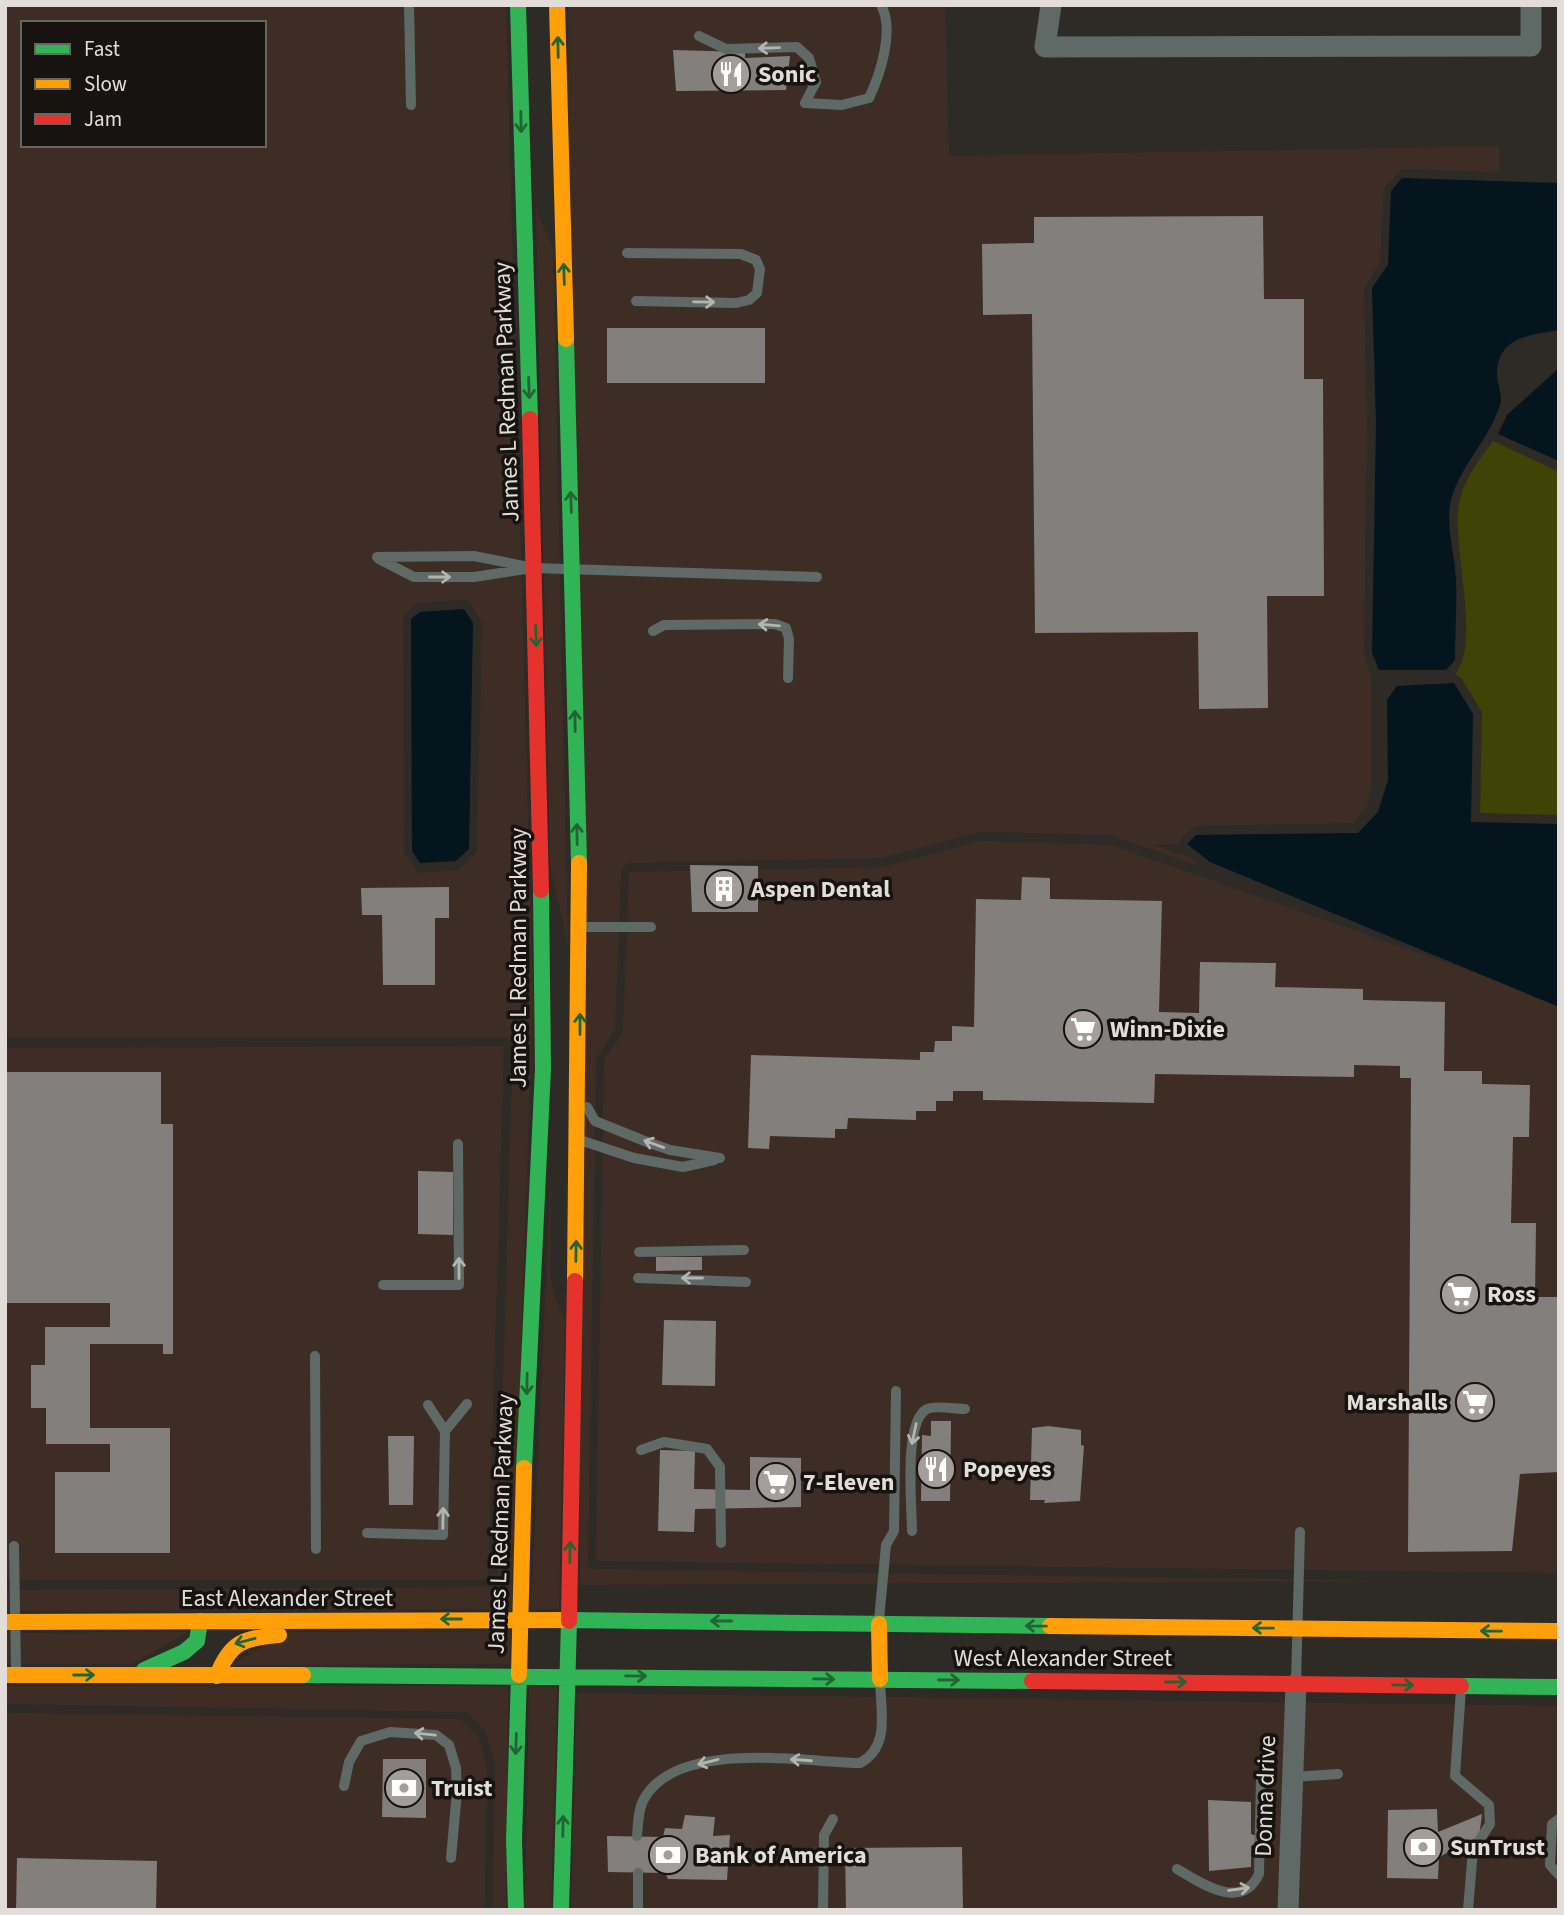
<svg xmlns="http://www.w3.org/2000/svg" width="1564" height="1915" viewBox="0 0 1564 1915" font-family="'Source Sans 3',sans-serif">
	<rect width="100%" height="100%" fill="#2e2a26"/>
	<path fill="#3e2d25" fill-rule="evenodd" d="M5 5H506L533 1000 512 1609 5 1611V1590L493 1587 497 1580 513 1047 511 1041 504 1037 5 1038ZM23 23H264V145H23ZM464 600 469 601 482 624 477 852 459 870 418 873 404 851 403 617 417 603Z
		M568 5H945L949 156 1499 146V172L1402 169 1384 188 1380 262 1364 289 1367 424 1364 652 1371 675V782L1368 806 1353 823 1196 826 1182 837 1179 844 1154 845 1189 857 1199 866 1111 835 980 832 882 858 627 863 621 871 615 1029 596 1060 588 1564 591 1569 1402 1581 580 1585Z
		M536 209 553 249 568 945 550 866Z
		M980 841 1111 845 1559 1002V1573L596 1561 604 1060 623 1032 629 872 883 867Z
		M504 1046 488 1580H5V1048Z
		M551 1170 550 1273 555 1298 565 1319 559 1609H531Z
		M511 1631 510 1664 231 1665 288 1632Z
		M189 1632 131 1664H5V1633Z
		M5 1686H508L506 1910H493L495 1764 485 1730 466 1712 5 1704Z
		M529 1686 557 1687 551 1910H525Z
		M577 1693 1559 1706V1910H571Z
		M5 1713 461 1719 478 1736 487 1767 485 1910H5Z"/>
	<path fill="#3f4305" d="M1493 441 1559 472V815L1480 813 1482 712 1461 678 1455 674C1482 643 1451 544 1459 503 1464 479 1479 460 1493 441Z"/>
	<path fill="#04151d" d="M1402 178 1559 183V330C1530 335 1498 337 1497 373 1497 384 1503 395 1500 405 1489 440 1461 464 1451 500 1445 526 1455 554 1456 580 1457 606 1455 633 1455 660L1446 670H1379L1372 653 1376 424 1372 288 1388 265 1391 191Z
		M1559 368V461L1498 434 1507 415Z
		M464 609 473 623 469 849 456 861 420 863 412 851 411 619 420 612Z
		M1454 683 1473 714 1471 822 1559 824V1007L1210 862 1187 844 1196 835 1358 833 1378 812 1388 780 1387 700 1397 686Z"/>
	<path fill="#837f7c" d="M673 50 745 52V58L790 56 786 90 676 91Z
		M1263 216 1264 299H1304V379H1323L1324 596H1267L1268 708 1199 709 1198 632 1035 633 1032 314 983 315 982 244 1034 243V217Z
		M607 328H765V383H607Z
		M690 865 758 866V912H692Z
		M1022 877 1050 878V899L1162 901 1159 1012 1199 1013 1200 962 1276 963 1275 987 1363 989V1000L1445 1002 1444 1071H1482V1084L1530 1085 1529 1137H1513L1511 1223H1536L1535 1297H1559V1472L1520 1474 1512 1551 1408 1552 1411 1078H1400V1066L1354 1065V1077L1155 1074 1154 1103 983 1100V1091H953V1101H936V1111H916V1120L848 1118 847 1129H835V1138L770 1136 769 1149 748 1148 751 1055 920 1060V1052H934L935 1041H952V1026L974 1027 976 899 1021 900Z
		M449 887V918H435V985H383L382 915H362L361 888Z
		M7 1072H161V1124H173V1354H163V1344H90V1428H170V1553H55V1472H110V1444H46V1408H31V1365H45V1327H110V1303H7Z
		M418 1171 453 1172V1235L418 1234Z
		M656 1257H702V1270L656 1271Z
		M664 1320 716 1321 715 1386 662 1385Z
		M931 1421H951L950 1501H921L922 1435 931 1436Z
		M1048 1426 1081 1430V1445L1084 1446 1080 1501 1044 1503 1045 1500H1030L1032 1428Z
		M388 1436H414L413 1505H389Z
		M660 1450 695 1451 694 1489 750 1490V1457L801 1458V1507L695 1509 694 1532 658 1531Z
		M383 1759H426V1818L382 1817Z
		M1208 1800 1251 1802V1834L1257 1836V1843L1251 1846V1867L1209 1871Z
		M1437 1809 1438 1832 1482 1814 1479 1837 1439 1857 1438 1879 1387 1878 1388 1810Z
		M685 1815 715 1817 713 1836 730 1835 727 1880 668 1879 665 1873 608 1872 607 1836 663 1837 665 1828 682 1829Z
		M962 1847 963 1910H846L845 1848Z
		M17 1858 157 1861 156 1910H16Z"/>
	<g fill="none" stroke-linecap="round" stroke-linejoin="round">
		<path stroke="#5f6965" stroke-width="10" d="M409 5 411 105
			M699 36 726 49 797 47 809 58 816 82 805 103 842 105 869 98C880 75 895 30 881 5
			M627 253 741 254 756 260 760 269 757 293 749 300 736 303 636 301
			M377 557 474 556 534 568 817 577
			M379 559 414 577H474L526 569
			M653 631 664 625 775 624 786 628 789 639 788 678
			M584 927H651
			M587 1107 595 1121 647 1142 670 1150 720 1158
			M580 1140 634 1158 683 1167 714 1160
			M639 1252 744 1250
			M638 1278 746 1282
			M383 1285H459L458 1144
			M315 1356 316 1549
			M445 1431 467 1404
			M641 1450 664 1442 707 1449 720 1467 721 1543
			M912 1531C912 1507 903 1421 927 1409 936 1405 954 1409 965 1409
			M367 1533 443 1535 445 1431 428 1405
			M14 1546 16 1672
			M879 1620 886 1545 894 1531 896 1391
			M1296 1681 1300 1532
			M1461 1689 1455 1776 1489 1805 1490 1824 1473 1850 1468 1910
			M1292 1777 1338 1774
			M344 1786 349 1762 361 1741 390 1732 436 1735 449 1745 456 1768 457 1792 451 1858
			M1559 1819 1552 1824 1550 1865 1559 1875
			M637 1836C638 1825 638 1809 644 1799 677 1739 803 1762 860 1763 890 1747 881 1712 880 1682
			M1177 1869C1202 1884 1242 1911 1259 1874L1261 1777
			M638 1910V1873
			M823 1910 824 1835 833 1819"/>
		<path stroke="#5f6965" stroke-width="21" d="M1051 5 1045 47 1531 46V5
			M1288 1910 1296 1684"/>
		<path stroke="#30b455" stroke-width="16" d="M518 5 530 419
			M566 339 579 863
			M524 1468 543 1069 541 890
			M568 1620 1050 1626
			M144 1670 184 1652 197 1641 200 1621
			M303 1675 1032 1681
			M1461 1686 1559 1687
			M516 1910 514 1840 519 1675
			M561 1910 569 1621"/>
		<path stroke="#ff9f0a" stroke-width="16" d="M557 5 566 339
			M575 1281 579 863
			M5 1622 568 1620
			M879 1624 880 1679
			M1050 1626 1559 1631
			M5 1675H303
			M519 1675 524 1468
			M217 1676C231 1640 244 1639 279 1635"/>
		<path stroke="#e5322d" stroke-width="16" d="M530 419 541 890
			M569 1621 575 1281
			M1032 1681 1461 1686"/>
	</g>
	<defs><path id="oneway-shaft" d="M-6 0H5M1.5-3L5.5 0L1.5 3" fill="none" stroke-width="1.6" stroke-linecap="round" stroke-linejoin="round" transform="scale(1.75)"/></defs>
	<g stroke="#236432">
		<use href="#oneway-shaft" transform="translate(558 47) rotate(-91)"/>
		<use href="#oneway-shaft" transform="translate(521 122) rotate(89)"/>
		<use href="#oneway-shaft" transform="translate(564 274) rotate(-92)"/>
		<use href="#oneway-shaft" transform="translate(529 388) rotate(88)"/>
		<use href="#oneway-shaft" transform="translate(571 502) rotate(-92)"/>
		<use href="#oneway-shaft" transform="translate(536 636) rotate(88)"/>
		<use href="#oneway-shaft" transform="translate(575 721) rotate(-91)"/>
		<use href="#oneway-shaft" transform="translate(577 834) rotate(-91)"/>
		<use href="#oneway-shaft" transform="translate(580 1024) rotate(-90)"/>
		<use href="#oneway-shaft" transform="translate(576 1251) rotate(-89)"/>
		<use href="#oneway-shaft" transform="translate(527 1384) rotate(91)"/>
		<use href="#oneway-shaft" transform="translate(570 1552) rotate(-89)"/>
		<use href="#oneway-shaft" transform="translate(451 1619) rotate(-180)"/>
		<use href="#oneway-shaft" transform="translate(721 1621) rotate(-180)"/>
		<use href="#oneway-shaft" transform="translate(1036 1626) rotate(-179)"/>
		<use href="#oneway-shaft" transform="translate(1263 1628) rotate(-179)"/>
		<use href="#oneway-shaft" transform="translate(1491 1631) rotate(-179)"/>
		<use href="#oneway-shaft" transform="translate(245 1641) rotate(165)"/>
		<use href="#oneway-shaft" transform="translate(84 1675)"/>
		<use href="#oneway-shaft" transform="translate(636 1676) rotate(1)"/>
		<use href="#oneway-shaft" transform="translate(824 1679) rotate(1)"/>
		<use href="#oneway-shaft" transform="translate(949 1680)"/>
		<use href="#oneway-shaft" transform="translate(1176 1682)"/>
		<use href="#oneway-shaft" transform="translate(1403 1685) rotate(1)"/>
		<use href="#oneway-shaft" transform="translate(516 1744) rotate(92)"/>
		<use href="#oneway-shaft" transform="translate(563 1826) rotate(-89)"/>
	</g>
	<g stroke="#b4b4b0">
		<use href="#oneway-shaft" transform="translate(769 48) rotate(178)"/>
		<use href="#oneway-shaft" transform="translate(704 302) rotate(1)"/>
		<use href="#oneway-shaft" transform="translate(440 577)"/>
		<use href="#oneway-shaft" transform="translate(769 625) rotate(-175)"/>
		<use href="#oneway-shaft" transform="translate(654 1144) rotate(-160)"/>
		<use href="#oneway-shaft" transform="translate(459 1268) rotate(-90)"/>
		<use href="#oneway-shaft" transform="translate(692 1278) rotate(180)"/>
		<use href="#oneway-shaft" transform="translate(914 1434) rotate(102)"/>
		<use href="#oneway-shaft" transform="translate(443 1518) rotate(-89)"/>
		<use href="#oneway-shaft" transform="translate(425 1734) rotate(-174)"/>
		<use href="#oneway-shaft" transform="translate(801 1760) rotate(-176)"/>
		<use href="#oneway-shaft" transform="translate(708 1762) rotate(166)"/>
		<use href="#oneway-shaft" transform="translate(1239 1889) rotate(-8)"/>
	</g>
	<defs>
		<g id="restaurant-disc" transform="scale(2.0125)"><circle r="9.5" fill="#a39e9a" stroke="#161310"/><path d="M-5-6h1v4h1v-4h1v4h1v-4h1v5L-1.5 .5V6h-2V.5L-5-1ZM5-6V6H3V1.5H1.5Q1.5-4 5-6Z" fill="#fff"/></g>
		<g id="building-disc" transform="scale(2.0125)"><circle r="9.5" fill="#a39e9a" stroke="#161310"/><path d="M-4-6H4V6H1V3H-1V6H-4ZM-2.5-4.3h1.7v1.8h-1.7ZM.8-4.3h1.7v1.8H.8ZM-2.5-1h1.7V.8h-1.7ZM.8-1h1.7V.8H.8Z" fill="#fff"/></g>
		<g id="supermarket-disc" transform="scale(2.0125)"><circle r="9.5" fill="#a39e9a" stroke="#161310"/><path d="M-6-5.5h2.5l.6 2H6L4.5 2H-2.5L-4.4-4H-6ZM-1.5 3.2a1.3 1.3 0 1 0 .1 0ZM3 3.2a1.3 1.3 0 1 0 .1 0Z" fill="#fff"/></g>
		<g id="bank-disc" transform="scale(2.0125)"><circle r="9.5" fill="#a39e9a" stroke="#161310"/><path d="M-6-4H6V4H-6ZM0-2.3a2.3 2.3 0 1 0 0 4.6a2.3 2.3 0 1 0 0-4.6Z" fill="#fff"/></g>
	</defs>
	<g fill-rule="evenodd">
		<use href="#restaurant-disc" x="731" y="74"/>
		<use href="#building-disc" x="724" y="889"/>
		<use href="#supermarket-disc" x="1083" y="1029"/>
		<use href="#supermarket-disc" x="1460" y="1294"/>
		<use href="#supermarket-disc" x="1475" y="1402"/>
		<use href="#restaurant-disc" x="936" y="1469"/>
		<use href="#supermarket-disc" x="776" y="1482"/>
		<use href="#bank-disc" x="404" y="1788"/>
		<use href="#bank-disc" x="1423" y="1847"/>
		<use href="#bank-disc" x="668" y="1855"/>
	</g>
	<g text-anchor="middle" stroke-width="7" stroke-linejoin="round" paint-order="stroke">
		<g font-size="24" font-weight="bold" fill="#e2ddd8" stroke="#161310" text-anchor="start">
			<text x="758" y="82">Sonic</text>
			<text x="751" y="897">Aspen Dental</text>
			<text x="1110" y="1037">Winn-Dixie</text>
			<text x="1487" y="1302">Ross</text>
			<text x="1448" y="1410" text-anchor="end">Marshalls</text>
			<text x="963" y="1477">Popeyes</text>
			<text x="803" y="1490">7-Eleven</text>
			<text x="431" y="1796">Truist</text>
			<text x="1450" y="1855">SunTrust</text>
			<text x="695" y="1863">Bank of America</text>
		</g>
		<g font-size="24" fill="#e2ddd8" stroke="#161310">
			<text transform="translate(506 392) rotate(-92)" y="8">James L Redman Parkway</text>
			<text transform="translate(518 958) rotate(-90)" y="8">James L Redman Parkway</text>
			<text transform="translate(500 1524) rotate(-88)" y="8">James L Redman Parkway</text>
			<text x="287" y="1606">East Alexander Street</text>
			<text x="1063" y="1666">West Alexander Street</text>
			<text transform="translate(1265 1796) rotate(-88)" y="8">Donna drive</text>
		</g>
	</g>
	<rect width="1564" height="1915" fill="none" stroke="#e2ddd8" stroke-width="14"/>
	<rect x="21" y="21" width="245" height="126" fill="#161310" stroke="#686460" stroke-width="2"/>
	<rect x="35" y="44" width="35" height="10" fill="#30b455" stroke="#686460" stroke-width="2"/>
	<text x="84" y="56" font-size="21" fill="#e2ddd8">Fast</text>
	<rect x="35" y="79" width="35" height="10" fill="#ff9f0a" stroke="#686460" stroke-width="2"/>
	<text x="84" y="91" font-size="21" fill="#e2ddd8">Slow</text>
	<rect x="35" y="114" width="35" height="10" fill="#e5322d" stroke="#686460" stroke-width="2"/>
	<text x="84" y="126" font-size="21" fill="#e2ddd8">Jam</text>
</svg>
